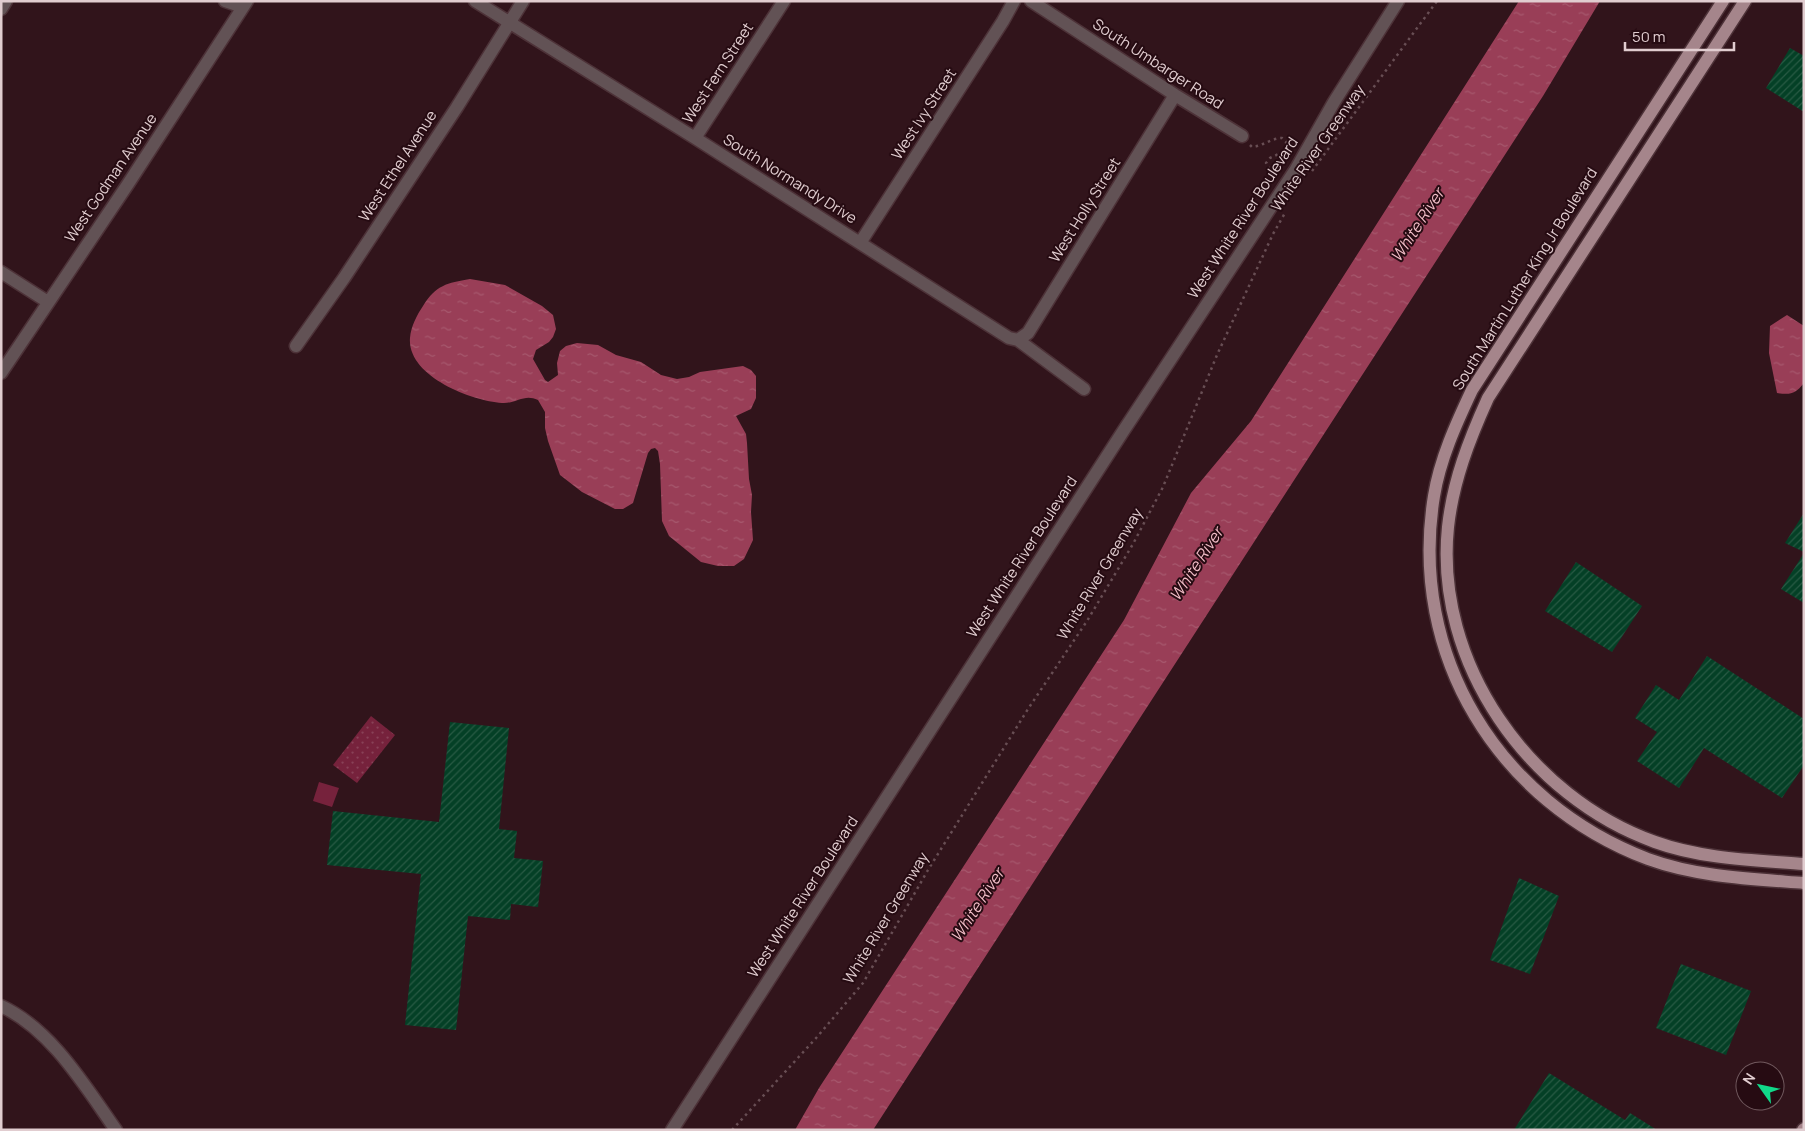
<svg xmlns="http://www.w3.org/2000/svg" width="1805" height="1131" viewBox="0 0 1805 1131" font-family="Manrope,sans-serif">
	<defs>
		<pattern id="park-dots" width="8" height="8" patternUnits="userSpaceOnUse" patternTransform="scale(1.25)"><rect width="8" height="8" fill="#76223c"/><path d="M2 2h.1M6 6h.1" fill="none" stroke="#894157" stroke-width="1.8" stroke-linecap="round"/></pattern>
		<pattern id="water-ripples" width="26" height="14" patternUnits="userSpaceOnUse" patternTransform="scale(1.25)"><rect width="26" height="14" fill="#993e57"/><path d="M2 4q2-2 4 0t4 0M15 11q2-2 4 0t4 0" fill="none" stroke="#a7596e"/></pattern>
		<pattern id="building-hatch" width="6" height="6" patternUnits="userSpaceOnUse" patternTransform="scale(1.25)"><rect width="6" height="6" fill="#044026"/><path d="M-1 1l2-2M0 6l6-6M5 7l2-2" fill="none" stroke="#285a44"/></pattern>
	</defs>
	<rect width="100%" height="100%" fill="#31141b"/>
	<path fill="#76223c" d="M319 782 339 788 332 807 313 801Z"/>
	<path fill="url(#park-dots)" d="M371 716 395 735 357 783 333 765Z"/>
	<path fill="url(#water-ripples)" d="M1519 1H1600L1543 96 873 1130H795L819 1088 1124 620 1191 493 1251 421Z
		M470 279 505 285 542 306 553 315 556 329 553 337 549 342 536 350 533 359 545 380 548 382 558 375 557 363 560 351 566 346 577 343 598 345 616 355 641 362 661 375 677 379 689 377 700 372 743 366 751 370 756 376V398L751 409 736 416 746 434 747 443 749 479 752 495 751 512 753 540 744 559 734 566H718L701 562 669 536 662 521 660 464 658 451 655 448 651 449 648 453 633 503 623 509H615L582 492 560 475 548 441 545 428V412L538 400C524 393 516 404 502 403 471 401 407 376 410 338 411 326 417 315 423 306 436 285 447 283 470 279Z
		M1787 315 1804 326V383C1795 394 1791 395 1777 393L1769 353 1770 326Z"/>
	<path fill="url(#building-hatch)" d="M1790 48 1804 56V112L1766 88Z
		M1804 513V552L1785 543Z
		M1804 553V603L1781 589Z
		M1576 562 1642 606 1612 652 1545 611Z
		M1707 656 1804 719V765L1782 798 1704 748 1679 788 1637 761 1657 732 1635 718 1656 685 1679 700Z
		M450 722 509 728 499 829 517 831 514 858 543 861 538 907 511 904 510 920 468 916 456 1030 405 1025 421 874 327 865 333 811 439 822Z
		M1519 878 1559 896 1530 974 1490 960Z
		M1681 964 1751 991 1726 1055 1656 1028Z
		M1549 1073 1625 1120 1630 1113 1657 1130H1514Z"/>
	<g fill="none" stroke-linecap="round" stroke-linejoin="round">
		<g stroke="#4d3238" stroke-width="15">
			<path id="minor" d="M225 1 243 7
				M475 1 695 138 1009 338 1018 340 1084 389
				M1031 1 1175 95 1242 136
				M1 9 6 1
				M695 138 784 1
				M860 243 1003 21 1014 1
				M1 272 48 302
				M1018 340 1028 333 1175 95
				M296 346 344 278 457 107 523 1
				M1 373 128 184 247 1
				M1 1006C51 1029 85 1086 116 1130
				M672 1130 1122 433 1296 169 1334 102 1398 1"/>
		</g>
		<g stroke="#4d3238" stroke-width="15">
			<path id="major" d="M1723 1 1472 390C1456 424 1440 459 1434 496 1408 655 1498 802 1648 859 1697 877 1752 879 1804 883
				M1745 1 1488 398C1469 440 1453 481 1448 527 1434 663 1529 797 1655 842 1702 859 1754 860 1804 864
				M1803 1130 1804 1129"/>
		</g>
		<path stroke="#684e54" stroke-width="2.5" stroke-dasharray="2.5 4" stroke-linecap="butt" d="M1250 145 1252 147C1263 146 1272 138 1282 138L1286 142 1287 150 1270 158 1266 163 1270 170 1281 167
			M1312 171 1437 1
			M732 1130 817 1037 863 983 928 870 1028 709 1087 621 1133 544 1163 487 1217 355 1273 234 1285 213"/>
		<use href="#minor" stroke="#625255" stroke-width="12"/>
		<use href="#major" stroke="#a5858b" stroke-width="12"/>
	</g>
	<g text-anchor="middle" stroke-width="4" stroke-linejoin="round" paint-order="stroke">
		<g font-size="15" fill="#e1cdd0" stroke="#260b12">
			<text transform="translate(1158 64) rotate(33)" y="5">South Umbarger Road</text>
			<text transform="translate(718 73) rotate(-57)" y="5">West Fern Street</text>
			<text transform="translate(924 114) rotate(-57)" y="5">West Ivy Street</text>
			<text transform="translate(1318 148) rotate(-55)" y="5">White River Greenway</text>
			<text transform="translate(398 166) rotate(-57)" y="5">West Ethel Avenue</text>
			<text transform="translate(111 178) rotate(-56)" y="5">West Godman Avenue</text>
			<text transform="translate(790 179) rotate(32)" y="5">South Normandy Drive</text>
			<text transform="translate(1085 210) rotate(-58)" y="5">West Holly Street</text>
			<text transform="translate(1243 218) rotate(-57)" y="5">West White River Boulevard</text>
			<text transform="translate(1525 279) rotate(-58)" y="5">South Martin Luther King Jr Boulevard</text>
			<text transform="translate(1022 557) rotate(-57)" y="5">West White River Boulevard</text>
			<text transform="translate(1100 574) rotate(-59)" y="5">White River Greenway</text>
			<text transform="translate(803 897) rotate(-57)" y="5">West White River Boulevard</text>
			<text transform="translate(886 918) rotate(-59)" y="5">White River Greenway</text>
		</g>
		<g font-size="16" font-style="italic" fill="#f0bcc6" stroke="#260b12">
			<text transform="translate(1417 225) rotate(-57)" y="6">White River</text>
			<text transform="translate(1196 564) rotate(-57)" y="6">White River</text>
			<text transform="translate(977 905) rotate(-57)" y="6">White River</text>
		</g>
	</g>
	<rect width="1805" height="1131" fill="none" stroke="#e1cdd0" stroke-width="5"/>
	<g transform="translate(1760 1086) rotate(303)"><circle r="24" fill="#260b12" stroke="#71595e"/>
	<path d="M0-4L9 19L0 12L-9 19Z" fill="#11d98a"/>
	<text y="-8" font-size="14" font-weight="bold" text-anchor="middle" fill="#e1cdd0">N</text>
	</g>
	<path d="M1625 42v8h109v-8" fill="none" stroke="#e1cdd0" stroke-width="2.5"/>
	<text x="1632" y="42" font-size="15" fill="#e1cdd0" stroke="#260b12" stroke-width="4" paint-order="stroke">50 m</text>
</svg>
